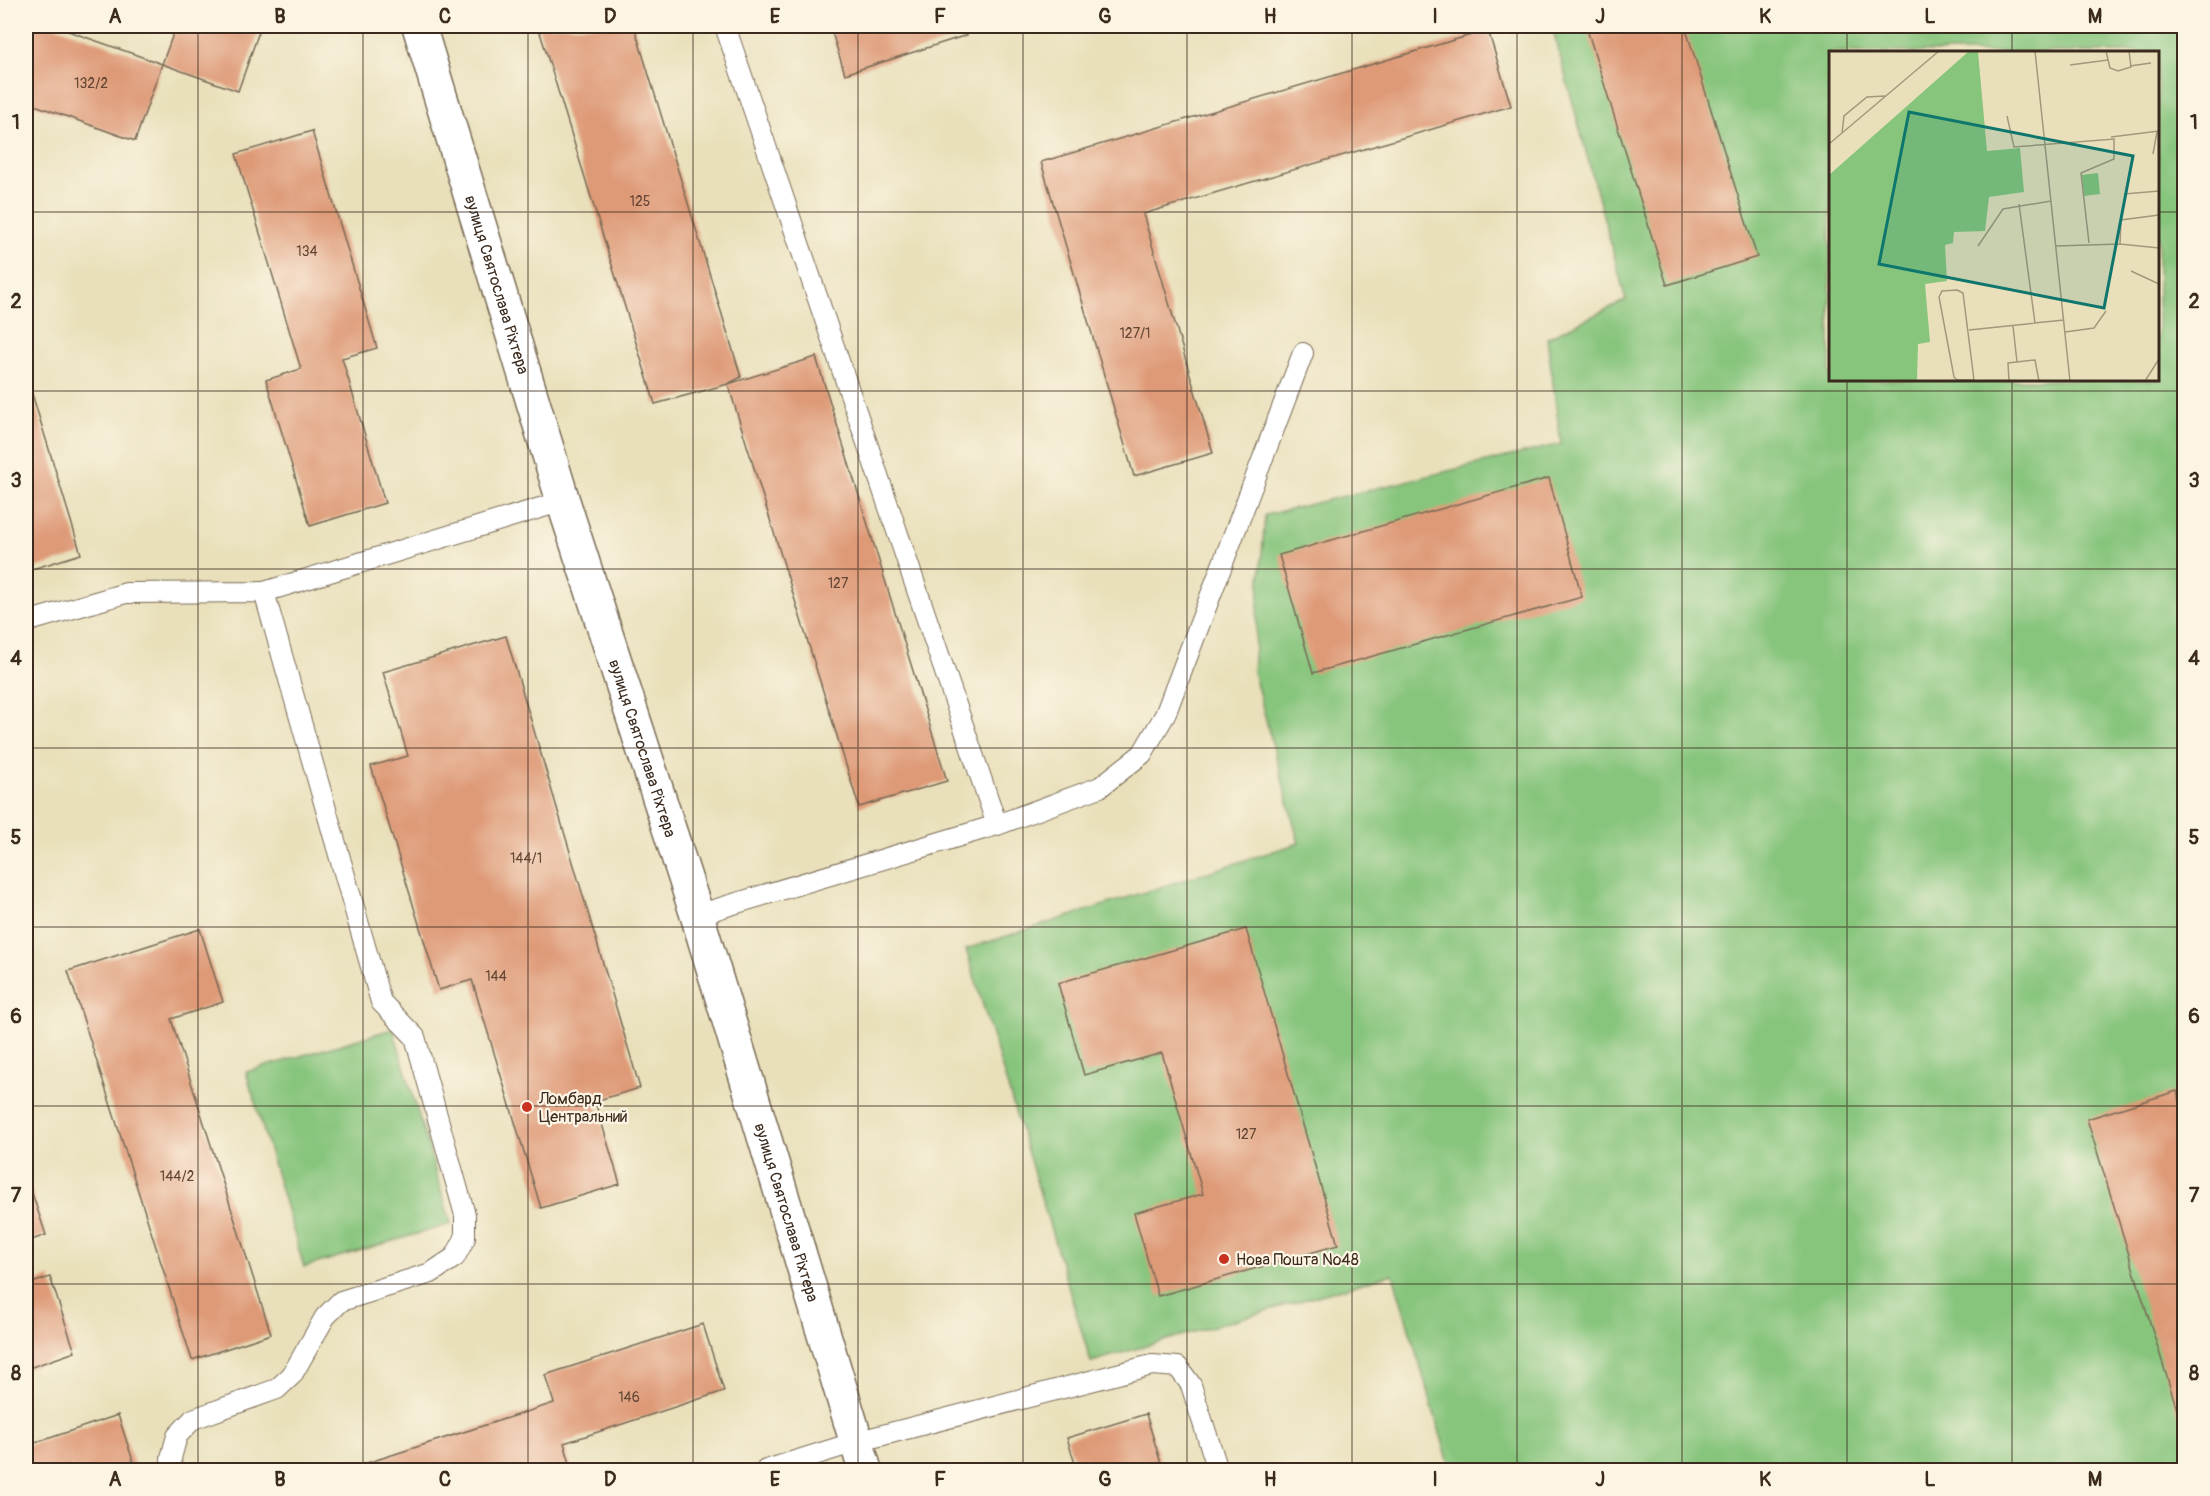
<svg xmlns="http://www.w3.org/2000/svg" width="2210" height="1496" viewBox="0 0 2210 1496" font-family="Pangolin,sans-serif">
	<rect width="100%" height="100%" fill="#fcf5e5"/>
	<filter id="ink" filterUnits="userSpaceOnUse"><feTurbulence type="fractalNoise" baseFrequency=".0167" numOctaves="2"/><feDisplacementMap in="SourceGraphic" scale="12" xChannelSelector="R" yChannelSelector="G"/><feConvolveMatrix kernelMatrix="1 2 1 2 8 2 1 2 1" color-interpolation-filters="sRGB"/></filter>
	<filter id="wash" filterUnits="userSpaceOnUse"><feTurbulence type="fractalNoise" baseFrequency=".008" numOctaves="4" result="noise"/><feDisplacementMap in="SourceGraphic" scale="24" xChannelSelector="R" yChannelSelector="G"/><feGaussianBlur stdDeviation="1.35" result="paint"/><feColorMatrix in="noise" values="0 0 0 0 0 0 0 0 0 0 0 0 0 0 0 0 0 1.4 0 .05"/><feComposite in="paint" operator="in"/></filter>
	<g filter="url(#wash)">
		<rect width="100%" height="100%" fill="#e9e0bb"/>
		<path fill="#87c57d" stroke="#61784e" stroke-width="1.5" fill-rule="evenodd" d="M1552 26H2184V1470H1451L1393 1274 1091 1362 966 949 1299 843 1253 671 1265 515 1561 444 1547 338 1626 300ZM1830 52H2158V380H1830Z
			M393 1029 451 1224 304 1267 246 1072Z"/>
		<g id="blocks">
			<path fill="#de9a77" d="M27 26H54L162 64 135 141 26 102Z
				M176 26H261L238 91 162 64Z
				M538 26H634L741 377 728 384 655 404Z
				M830 26H963L967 35 845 74Z
				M1586 26H1685L1757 257 1667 285Z
				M1488 30 1511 106 1143 214 1213 453 1134 476 1041 162Z
				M312 131 377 348 342 358 385 503 310 526 266 380 301 369 236 154Z
				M816 357 947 781 859 807 728 384Z
				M26 374 81 554 26 571Z
				M1549 478 1582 597 1313 673 1279 555Z
				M506 636 640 1088 595 1101 620 1184 541 1208 472 980 439 990 371 766 408 756 383 672Z
				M200 929 223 1002 171 1019 271 1334 192 1360 68 971Z
				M1246 929 1338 1245 1158 1296 1134 1213 1203 1194 1162 1053 1084 1075 1058 983Z
				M2177 1091 2184 1115V1415L2179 1416 2087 1119Z
				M26 1175 46 1235 26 1242Z
				M50 1277 75 1352 26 1369V1285Z
				M703 1324 724 1391 564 1443 572 1470H345L554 1403 545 1375Z
				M1146 1414 1163 1470H1077L1067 1438Z
				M118 1415 136 1470H26V1446Z"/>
		</g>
	</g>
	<g filter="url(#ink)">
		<use href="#blocks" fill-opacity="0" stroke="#786a55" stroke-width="1.5"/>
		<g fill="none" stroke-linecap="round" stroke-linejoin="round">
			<g stroke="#786a55" stroke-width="22">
				<path id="service" d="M725 26 997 825
					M26 622 126 593 264 592 563 501
					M697 915 997 825 1100 787 1142 754 1165 715 1303 353
					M172 1470 171 1458 177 1436 193 1419 277 1389 292 1375 325 1317 341 1301 431 1273 455 1257 465 1238V1215L415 1037 381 1002 264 592
					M766 1470 856 1442 1152 1365 1178 1367 1191 1385 1218 1470"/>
			</g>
			<g stroke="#786a55" stroke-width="36">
				<g id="secondary">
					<path id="s1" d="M419 26 563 501 697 915 865 1470"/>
				</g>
			</g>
			<use href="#service" stroke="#fff" stroke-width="20"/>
			<use href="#secondary" stroke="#fff" stroke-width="33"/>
		</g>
	</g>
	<path fill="none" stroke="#3b2a1e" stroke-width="1.5" stroke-opacity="0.55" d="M198 26V1470M363 26V1470M528 26V1470M693 26V1470M858 26V1470M1023 26V1470M1187 26V1470M1352 26V1470M1517 26V1470M1682 26V1470M1847 26V52M2012 26V52M26 212H1830M2158 212H2184M1847 380V1470M2012 380V1470M26 391H2184M26 569H2184M26 748H2184M26 927H2184M26 1106H2184M26 1284H2184"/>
	<g fill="#c8321e" stroke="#fcf5e5" stroke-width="2">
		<circle cx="527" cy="1107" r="6"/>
		<circle cx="1224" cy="1259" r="6"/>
	</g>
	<g text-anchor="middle" stroke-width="4.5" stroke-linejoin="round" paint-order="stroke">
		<g font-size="14" fill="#644634">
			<text x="91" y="88">132/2</text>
			<text x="640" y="206">125</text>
			<text x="307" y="256">134</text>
			<text x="1135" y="338">127/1</text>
			<text x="838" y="588">127</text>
			<text x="526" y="863">144/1</text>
			<text x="496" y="981">144</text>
			<text x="1246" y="1139">127</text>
			<text x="177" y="1181">144/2</text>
			<text x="629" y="1402">146</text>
		</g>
		<g font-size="16" fill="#3b2a1e" stroke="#fcf5e5">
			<text dy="6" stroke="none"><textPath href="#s1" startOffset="270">вулиця Святослава Ріхтера</textPath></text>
			<text dy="6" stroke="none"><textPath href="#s1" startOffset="756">вулиця Святослава Ріхтера</textPath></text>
			<text dy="6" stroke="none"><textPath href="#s1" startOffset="1242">вулиця Святослава Ріхтера</textPath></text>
		</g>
		<g font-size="16" fill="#3b2a1e" stroke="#fcf5e5" text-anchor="start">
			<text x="539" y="1104">Ломбард<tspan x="539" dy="18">Центральний</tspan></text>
			<text x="1236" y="1265">Нова Пошта №48</text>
		</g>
	</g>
	<g transform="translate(1829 51)">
		<rect width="330" height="330" fill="#e9e0bb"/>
		<path d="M139 1H149L158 100 191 97 195 141 160 146 156 180 125 181 124 192 116 194 118 230 96 233 101 291 89 293 88 330H0V124ZM269 122 271 143 255 145 253 124Z" fill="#87c57d"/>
		<path fill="none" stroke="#a3977c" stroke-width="1.5" d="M206 0 241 330M277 0 281 17 289 20 302 16 300 0M241 14 279 9M301 15 322 12M178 65 185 96 285 88V108L252 122 260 192M13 82 15 65 38 46 56 45M282 86 330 80M0 93 110 0M324 103 328 81M295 143 330 140M190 153 206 272M291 193 330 197M149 195 174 158 222 150M227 195 291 193 292 169 330 164M302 220 330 233M128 239 134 242 145 329H128L125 326 110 246 113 240ZM184 275 188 311M140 279 235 269M236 281 265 277 277 260M180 330 179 312 206 309 210 330M316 330 330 308"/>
		<path fill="#0f766e" fill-opacity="0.15" stroke="#0f766e" stroke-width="3" d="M80 61 304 105 275 257 50 213Z"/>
		<rect width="330" height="330" fill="none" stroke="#3b2a1e" stroke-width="3"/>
	</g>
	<rect width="2210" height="1496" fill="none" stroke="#fcf5e5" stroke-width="66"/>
	<rect x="33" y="33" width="2144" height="1430" fill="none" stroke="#3b2a1e" stroke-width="2"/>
	<g font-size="20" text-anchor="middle" font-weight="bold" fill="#3b2a1e">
		<text x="115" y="23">A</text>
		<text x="280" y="23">B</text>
		<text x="445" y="23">C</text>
		<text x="610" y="23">D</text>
		<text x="775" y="23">E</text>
		<text x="940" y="23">F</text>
		<text x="1105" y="23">G</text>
		<text x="1270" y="23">H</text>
		<text x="1435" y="23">I</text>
		<text x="1600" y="23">J</text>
		<text x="1765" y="23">K</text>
		<text x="1930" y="23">L</text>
		<text x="2095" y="23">M</text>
		<text x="16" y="129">1</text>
		<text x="2194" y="129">1</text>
		<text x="16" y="308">2</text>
		<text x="2194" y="308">2</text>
		<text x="16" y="487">3</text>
		<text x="2194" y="487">3</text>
		<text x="16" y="665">4</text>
		<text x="2194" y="665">4</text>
		<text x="16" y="844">5</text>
		<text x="2194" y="844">5</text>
		<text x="16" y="1023">6</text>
		<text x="2194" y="1023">6</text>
		<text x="16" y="1202">7</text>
		<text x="2194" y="1202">7</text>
		<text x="16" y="1380">8</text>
		<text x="2194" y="1380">8</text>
		<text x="115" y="1486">A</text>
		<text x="280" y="1486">B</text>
		<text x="445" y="1486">C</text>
		<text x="610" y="1486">D</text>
		<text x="775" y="1486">E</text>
		<text x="940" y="1486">F</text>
		<text x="1105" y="1486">G</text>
		<text x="1270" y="1486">H</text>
		<text x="1435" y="1486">I</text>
		<text x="1600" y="1486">J</text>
		<text x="1765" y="1486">K</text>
		<text x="1930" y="1486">L</text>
		<text x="2095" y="1486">M</text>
	</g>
</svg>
